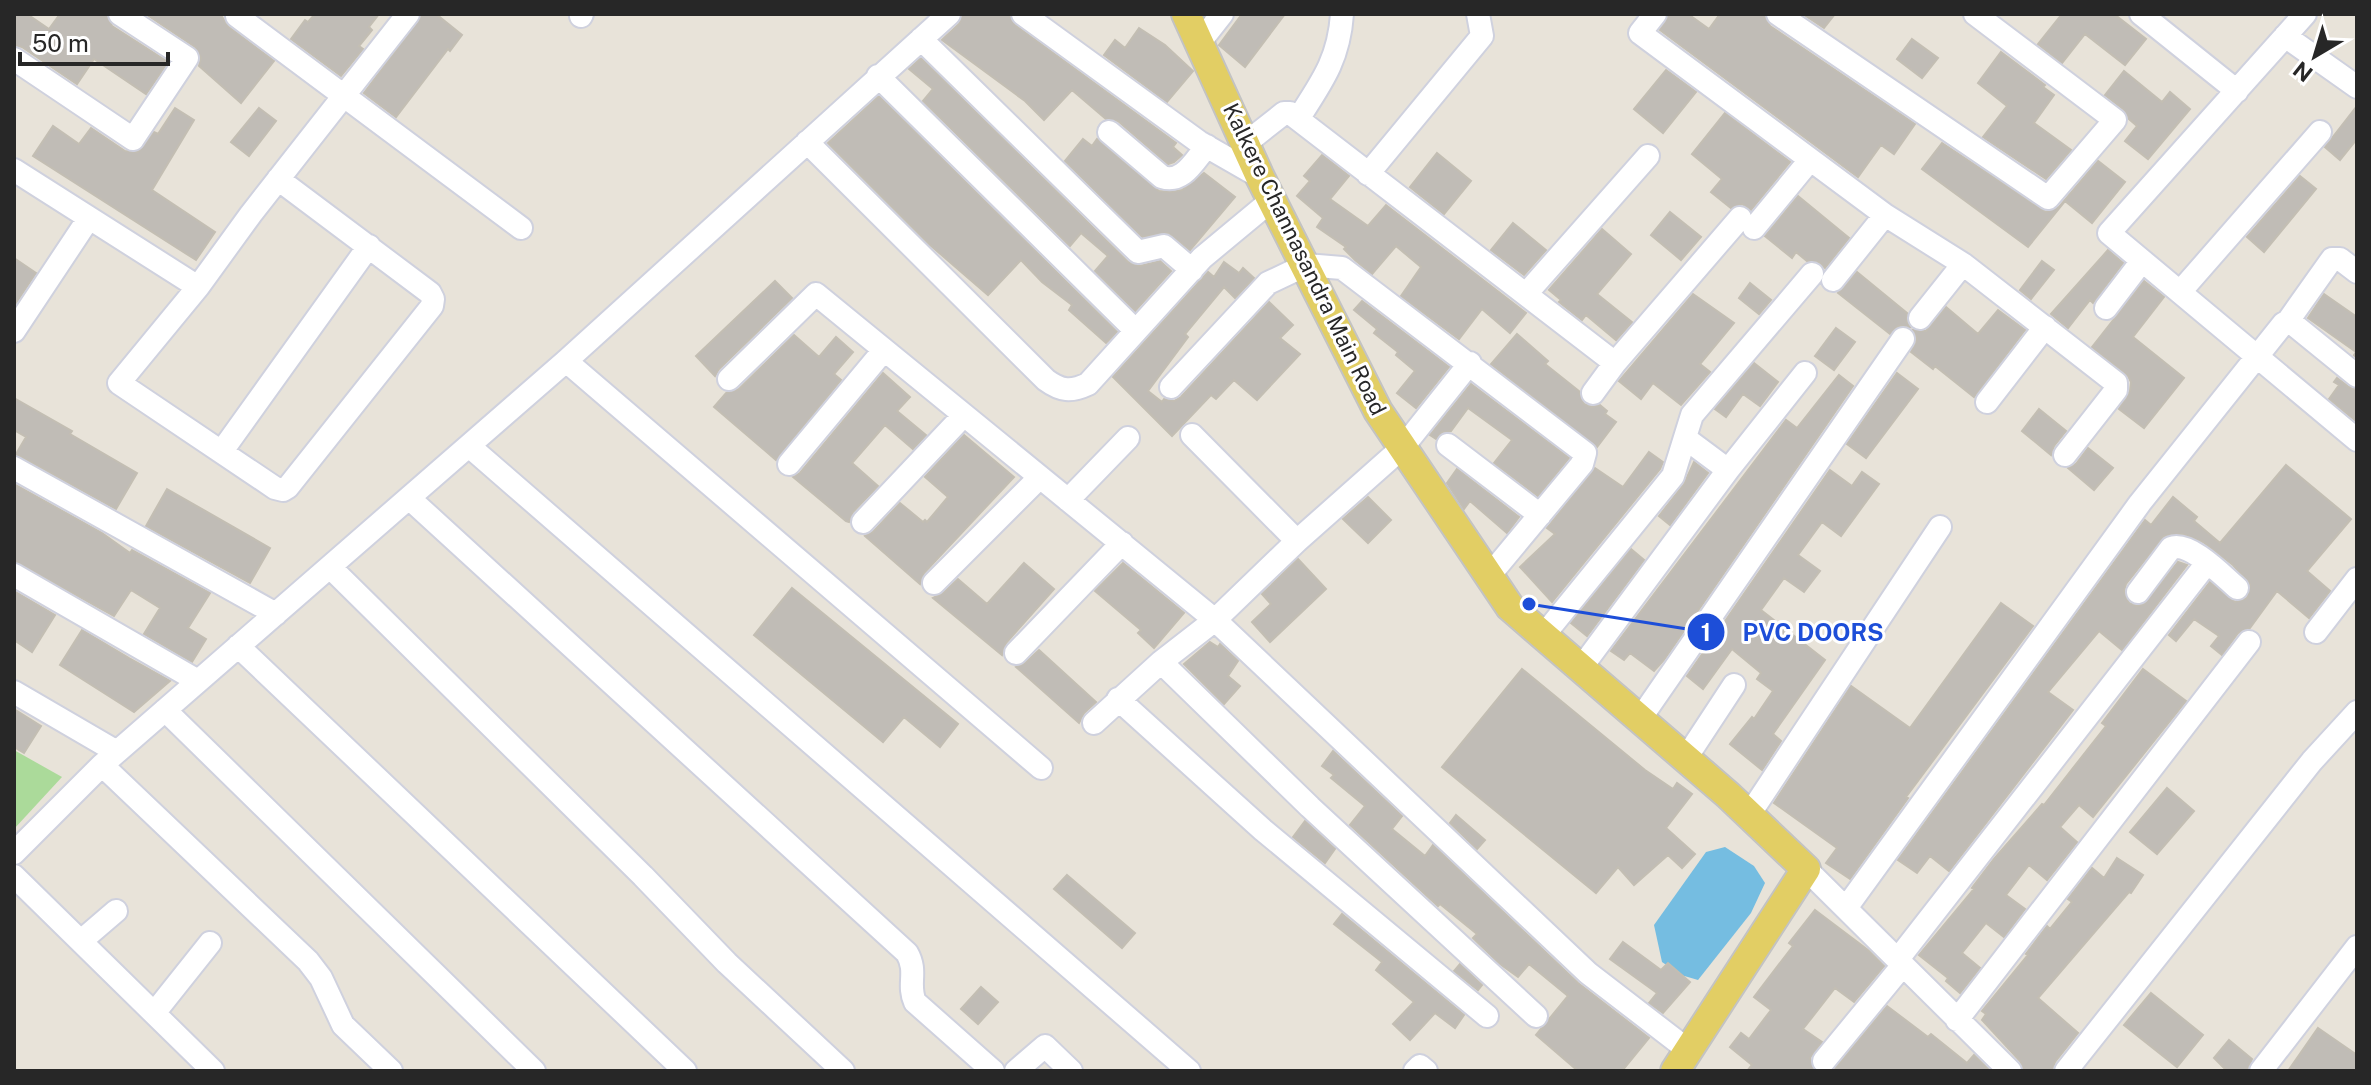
<svg xmlns="http://www.w3.org/2000/svg" width="2371" height="1085" viewBox="0 0 2371 1085" font-family="'Public Sans',sans-serif">
	<rect width="100%" height="100%" fill="#e8e3d9"/>
	<path fill="#abda9a" d="M14 750 62 777 14 829Z"/>
	<path fill="#75bde1" d="M1725 847 1754 866 1765 883 1751 913 1698 980 1681 975 1662 962 1654 925 1706 852Z"/>
	<path fill="#c0bcb6" stroke="#c3beb3" stroke-width="2" d="M14 14H27L49 29 60 14H106L112 26 168 62 146 94 94 59 77 84 22 47 14 45Z
		M146 14H220L229 27 274 61 241 103 199 66 201 58 195 47Z
		M315 14H379L369 27 372 30 359 46 363 49 341 76 291 39 305 20 308 22Z
		M423 14H436L462 35 450 51 448 49 396 117 364 93Z
		M963 14H1009L1015 25 1176 143 1173 147 1182 155 1174 162 1168 164 1118 121 1106 119 1072 90 1044 120 1025 101 942 40 959 24Z
		M1242 14H1285L1245 67 1219 45Z
		M1669 14H1688L1709 29 1720 14H1764L1770 26 1915 124 1894 154 1881 145 1858 177 1660 30Z
		M1803 14H1835L1824 28Z
		M2062 14H2114L2146 39 2125 65 2085 34 2062 63 2038 44Z
		M1139 28 1165 45 1193 71 1167 102 1104 55 1115 40 1125 48Z
		M1912 39 1938 58 1922 78 1897 59Z
		M2001 52 2045 85 2043 87 2054 95 2034 123 2071 150 2046 179 1983 137 2007 106 1978 83Z
		M921 58 1128 262 1140 266 1160 261 1171 271 1135 311 1095 271 1108 256 1081 233 1070 246 923 101 933 89 909 69Z
		M1666 70 1696 92 1663 133 1634 109Z
		M2124 71 2162 102 2170 92 2190 109 2148 159 2125 141 2137 126 2129 119 2123 109 2105 95Z
		M879 96 1117 332 1106 343 1069 310 1072 305 1042 282 1021 260 988 295 930 245 828 143Z
		M2357 106V139L2340 160 2325 147Z
		M175 108 194 120 152 190 215 232 196 260 33 156 53 126 79 144 91 128 125 151 138 152 154 132 158 134Z
		M259 108 276 121 249 156 231 142Z
		M1725 113 1790 162 1751 210 1742 204 1731 208 1711 192 1722 179 1692 154Z
		M1083 139 1092 146 1097 139 1159 191 1171 192 1182 190 1204 173 1235 197 1190 250 1168 233 1142 237 1065 161Z
		M1942 143 2046 212 2059 207 2098 161 2125 182 2092 223 2065 201 2028 247 1922 169Z
		M1437 153 1471 181 1444 214 1410 187Z
		M1322 155 1349 176 1330 199 1368 226 1386 205 1526 313 1510 333 1482 309 1459 339 1401 296 1421 267 1396 246 1372 274 1355 260 1344 249 1346 247 1317 227 1323 218 1297 196 1310 181 1304 176Z
		M2300 176 2316 189 2264 252 2247 237Z
		M1798 196 1849 238 1825 268 1820 263 1807 261 1796 252 1792 258 1765 236Z
		M1670 212 1701 237 1681 260 1651 235Z
		M1513 223 1546 250 1524 275 1491 250Z
		M1602 229 1631 254 1597 294 1632 322 1616 340 1586 315 1582 320 1559 302 1561 300 1549 290Z
		M2108 250 2123 263 2093 303 2090 300 2068 328 2051 314Z
		M14 258 36 273 14 306Z
		M2042 261 2054 270 2031 299 2020 290Z
		M1224 262 1239 273 1243 268 1254 278 1235 298 1224 287 1185 334 1188 337 1148 391 1162 402 1164 399 1174 401 1181 397 1269 302 1293 325 1280 338 1300 354 1257 400 1234 380 1216 399 1211 395 1172 436 1113 377 1208 272 1214 277Z
		M1857 272 1907 313V322L1910 327 1898 326 1890 334 1838 293Z
		M775 281 792 298 719 369 715 376 696 356Z
		M2144 281 2164 297 2133 337 2184 378 2144 428 2119 409 2130 391 2131 382 2128 376 2092 347Z
		M1750 283 1771 300 1759 314 1739 298Z
		M1693 294 1734 323 1700 364 1710 372 1681 405 1653 383 1641 399 1619 381Z
		M2324 294 2357 317V358L2354 355 2356 352 2308 318Z
		M1362 301 1449 367 1416 408 1397 393 1415 371 1396 355 1398 352 1374 333 1377 329 1354 310Z
		M1946 307 1978 334 1998 310 2025 330 1974 397 1935 366 1933 369 1911 352 1917 339 1913 330 1926 331Z
		M1836 328 1855 342 1834 370 1815 356Z
		M1517 334 1548 361 1545 364 1579 391 1584 404 1592 407 1600 405 1607 411 1605 414 1616 422 1597 447 1491 364Z
		M794 335 819 357 836 337 853 352 834 374 841 380 776 460 714 407 726 393 739 389Z
		M1754 363 1778 382 1760 406 1743 394 1726 417 1715 409Z
		M883 373 910 397 897 411 926 435 913 449 885 425 872 440 852 463 878 486 853 512 849 522 846 521 793 477 800 473Z
		M1897 373 1918 389 1866 458 1847 444Z
		M1839 375 1853 386 1664 660 1654 671 1630 653 1624 660 1611 651 1786 420 1797 428Z
		M2337 378 2349 387 2357 390V422L2329 399 2339 385 2334 382Z
		M1471 384 1569 458 1538 496 1494 463 1512 440 1468 408 1451 431 1442 432 1436 439 1430 435Z
		M14 398 72 431 70 434 137 473 116 509 16 454 26 437 14 430Z
		M2039 409 2066 431 2054 446 2051 455 2022 431Z
		M964 435 1014 477 924 573 920 584 865 536 873 532 900 503 923 522 925 520 927 522 948 497 925 477Z
		M2088 448 2113 468 2094 490 2068 468 2076 464Z
		M1649 452 1663 462 1660 469 1552 602 1520 567 1555 534 1547 528 1595 468 1623 487Z
		M1694 462 1708 473 1670 525 1659 516 1684 484Z
		M2286 465 2351 519 2307 571 2330 591 2309 618 2277 591 2250 628 2238 633 2222 655 2211 646 2219 636 2194 619 2176 641 2169 635 2210 582 2235 602 2247 598 2250 584 2233 565 2203 542 2182 534 2164 536 2126 584 2124 591 2129 603 2137 606 2144 604 2178 562 2187 565 2122 650 2099 631 2048 692 2073 710 1949 871 1930 856 1917 873 1898 860 2145 520 2151 525 2173 497 2197 517 2194 521 2220 543Z
		M1457 469 1519 517 1507 533 1470 501 1464 509 1447 483Z
		M1830 470 1852 486 1862 472 1879 484 1841 536 1822 522 1798 555 1820 571 1804 592 1784 578 1761 610 1825 660 1773 734 1781 741 1762 770 1730 744 1752 717 1754 719 1773 691 1757 679 1761 673 1732 649 1703 689 1687 676Z
		M14 484 102 533 130 553 132 550 210 593 188 628 206 639 192 662 144 634 160 608 131 590 114 616 14 561Z
		M167 489 270 548 250 583 146 526Z
		M1368 497 1391 520 1368 543 1343 519Z
		M1631 549 1644 560 1587 636 1571 623Z
		M1298 559 1326 589 1270 642 1252 622 1271 604 1262 594Z
		M1024 563 1054 589 1006 643 1002 655 933 598 943 593 958 579 987 604Z
		M1123 563 1184 613 1154 648 1138 633 1141 630 1095 591Z
		M792 588 958 724 940 747 904 717 883 742 754 635Z
		M14 591 55 615 32 652 14 640Z
		M2001 603 2033 626 1906 797 1908 798 1850 879 1826 863 1837 848 1774 803 1851 686 1910 728Z
		M82 630 129 658 170 681 134 712 60 665Z
		M1210 642 1218 647 1220 644 1238 661 1228 676 1240 686 1224 704 1184 664Z
		M1039 650 1096 702 1084 713 1079 723 1016 667 1025 663Z
		M1522 669 1645 770 1673 789 1677 783 1692 794 1666 828 1695 854 1682 868 1668 855 1634 885 1618 867 1596 893 1442 767Z
		M2143 669 2186 701 2093 817 2079 805 2060 827 2077 842 2047 880 2029 865 2006 895 2025 909 2004 937 1986 923 1962 953 1980 968 1960 993 1946 981 1948 978 1919 955 1974 889 1972 888 1994 859 2042 804 2044 805 2106 726 2102 723Z
		M14 709 41 726 24 753 14 747Z
		M1333 751 1402 816 1392 829 1425 856 1433 845 1578 983 1649 1038 1622 1071H1578L1536 1035 1568 996 1529 964 1518 977 1500 964 1473 938 1477 934 1440 904 1438 906 1350 825 1365 806 1331 778 1334 775 1322 766Z
		M2167 788 2194 811 2157 854 2130 832Z
		M1456 815 1485 840 1477 849 1450 823Z
		M1305 821 1335 849 1325 863 1293 837Z
		M2117 858 2143 875 2131 893 2129 892 2038 998 2078 1033 2055 1062 2052 1071H2024L2020 1061 1982 1020 1986 1014 1982 1011 2028 955 2026 954 2047 926 2050 929 2072 902 2068 899 2092 868 2104 878Z
		M1067 875 1135 933 1122 948 1054 889Z
		M1815 910 1868 950 1884 966 1854 1002 1835 988 1803 1029 1822 1042 1810 1058 1814 1071H1747L1752 1065 1730 1047 1741 1033 1749 1039 1771 1010 1754 997 1793 946 1789 943Z
		M1342 914 1464 1015 1455 1028 1435 1013 1410 1040 1393 1024 1414 1002 1376 970 1382 962 1334 924Z
		M1623 942 1661 970 1668 963 1690 982 1663 1013 1649 1003 1657 993 1610 959Z
		M1460 964 1482 985 1478 990 1454 971Z
		M981 987 998 1002 978 1024 961 1009Z
		M2151 993 2203 1035 2177 1067 2124 1025Z
		M1887 1006 1928 1037 1931 1034 1967 1063 1974 1055 1990 1071H1833Z
		M2318 1028 2357 1055V1071H2288Z
		M2229 1040 2252 1059 2247 1071H2227L2214 1058Z"/>
	<g fill="none" stroke-linecap="round" stroke-linejoin="round">
		<g stroke="#cfd1de" stroke-width="26">
			<path id="minor" d="M1023 14 1199 142 1260 177
				M1655 14 1640 33 1885 215 1963 264 1920 318
				M1778 14 2048 198 2115 120 1975 14
				M2141 14 2237 91
				M2305 14 2109 233 2357 440
				M237 16 521 228
				M581 16 582 14
				M2285 36 2357 87
				M921 39 1138 252 1164 246 1192 270
				M1200 42 1222 14
				M14 59 133 139 187 58 120 14
				M878 76 1136 331
				M1298 119C1322 82 1339 59 1342 14
				M1109 132 1162 177C1183 184 1194 161 1207 146
				M807 142 1046 380C1061 391 1071 392 1088 384L1202 258 1273 199
				M1246 143 1284 113H1290L1615 363 1740 218
				M14 170 198 287
				M1368 174 1482 36 1478 14
				M278 179 430 293 433 299 432 306 288 487 283 490 275 488 119 383 198 287 251 214 408 14
				M1754 228 1810 160
				M1963 264 2116 383V390L2065 455
				M1833 280 1885 215
				M2180 292 2320 132
				M1526 294 1648 156
				M2106 308 2142 261
				M2288 321 2332 259H2340L2357 272
				M14 331 89 218
				M566 361 1041 768
				M729 379 816 294 1215 620 1588 973 1688 1050
				M1171 387 1268 283 1306 265 1342 268 1585 453 1582 464 1489 576
				M1593 393 1615 363
				M1987 402 2045 327
				M1192 435 1297 541
				M1685 438 1728 470
				M1448 445 1540 515
				M469 446 1189 1071
				M222 451 369 246
				M789 464 884 350
				M14 468 276 614
				M409 498 907 953C918 972 907 984 915 1002L993 1071
				M1068 500 1128 438
				M863 522 964 415
				M331 568 643 876 727 963 843 1071
				M14 575 198 681
				M934 583 1040 477
				M2138 592 2171 548C2190 541 2223 576 2237 588
				M2316 632 2357 579
				M1543 636 1673 476 1692 415 1812 274
				M238 646 685 1071
				M1016 653 1122 543
				M1161 662 1310 807 1536 1016
				M1581 668 1728 470 1805 373
				M14 692 117 752
				M1118 699 1263 830 1487 1016
				M165 710 534 1071
				M1640 719 1903 339
				M1094 723 1161 662 1215 620 1297 541 1403 447 1470 363
				M1686 758 1734 685
				M102 765 308 961 321 978 343 1025 391 1071
				M1749 815 1940 527
				M14 853 102 765 566 361 949 14
				M1806 869 2010 1071
				M14 876 213 1071
				M1846 908 2140 503 2283 324 2288 321 2293 324 2357 376
				M81 941 116 911
				M1898 959 2207 563
				M155 1012 210 943
				M1957 1020 2249 642
				M1824 1061 1903 965
				M1016 1071 1045 1046 1071 1071
				M1415 1071 1420 1066 1426 1071
				M2066 1071 2312 761 2357 712
				M2261 1071 2357 947"/>
		</g>
		<g stroke="#c3c3c3" stroke-width="32">
			<path id="major" d="M1186 14 1260 177 1378 411 1510 607 1728 795 1806 869 1675 1071"/>
		</g>
		<use href="#minor" stroke="#fff" stroke-width="22"/>
		<use href="#major" stroke="#e2ce64" stroke-width="28"/>
	</g>
	<g text-anchor="middle" stroke-width="6" stroke-linejoin="round" paint-order="stroke">
		<g font-size="22" fill="#272727" stroke="#fff">
			<text transform="translate(1305 259) rotate(64)" y="8">Kalkere Channasandra Main Road</text>
		</g>
	</g>
	<path fill="none" stroke="#1d4ed8" stroke-width="3" d="M1529 604L1706 632"/>
	<g fill="#1d4ed8" stroke="#fff" stroke-width="3">
		<circle cx="1529" cy="604" r="8"/>
		<circle cx="1706" cy="632" r="20"/>
	</g>
	<g font-size="24" text-anchor="middle" font-weight="bold" fill="#fff">
		<text x="1706" y="641">1</text>
	</g>
	<g font-size="24" text-anchor="middle" font-weight="bold" fill="#1d4ed8" stroke="#fff" stroke-width="6" stroke-linejoin="round" paint-order="stroke">
		<text x="1813" y="641">PVC DOORS</text>
	</g>
	<rect width="2371" height="1085" fill="none" stroke="#272727" stroke-width="32"/>
	<g transform="translate(2315 56) rotate(218)" stroke="#ffffff" stroke-width="6" paint-order="stroke">
	<path d="M0-6L14 30L0 20L-14 30Z" fill="#272727"/>
	<text y="-12" font-size="22" font-weight="bold" text-anchor="middle" fill="#272727">N</text>
	</g>
	<path d="M20 52v12h148v-12" fill="none" stroke="#272727" stroke-width="4"/>
	<text x="32" y="52" font-size="24" fill="#272727" stroke="#ffffff" stroke-width="6" paint-order="stroke">50 m</text>
</svg>
